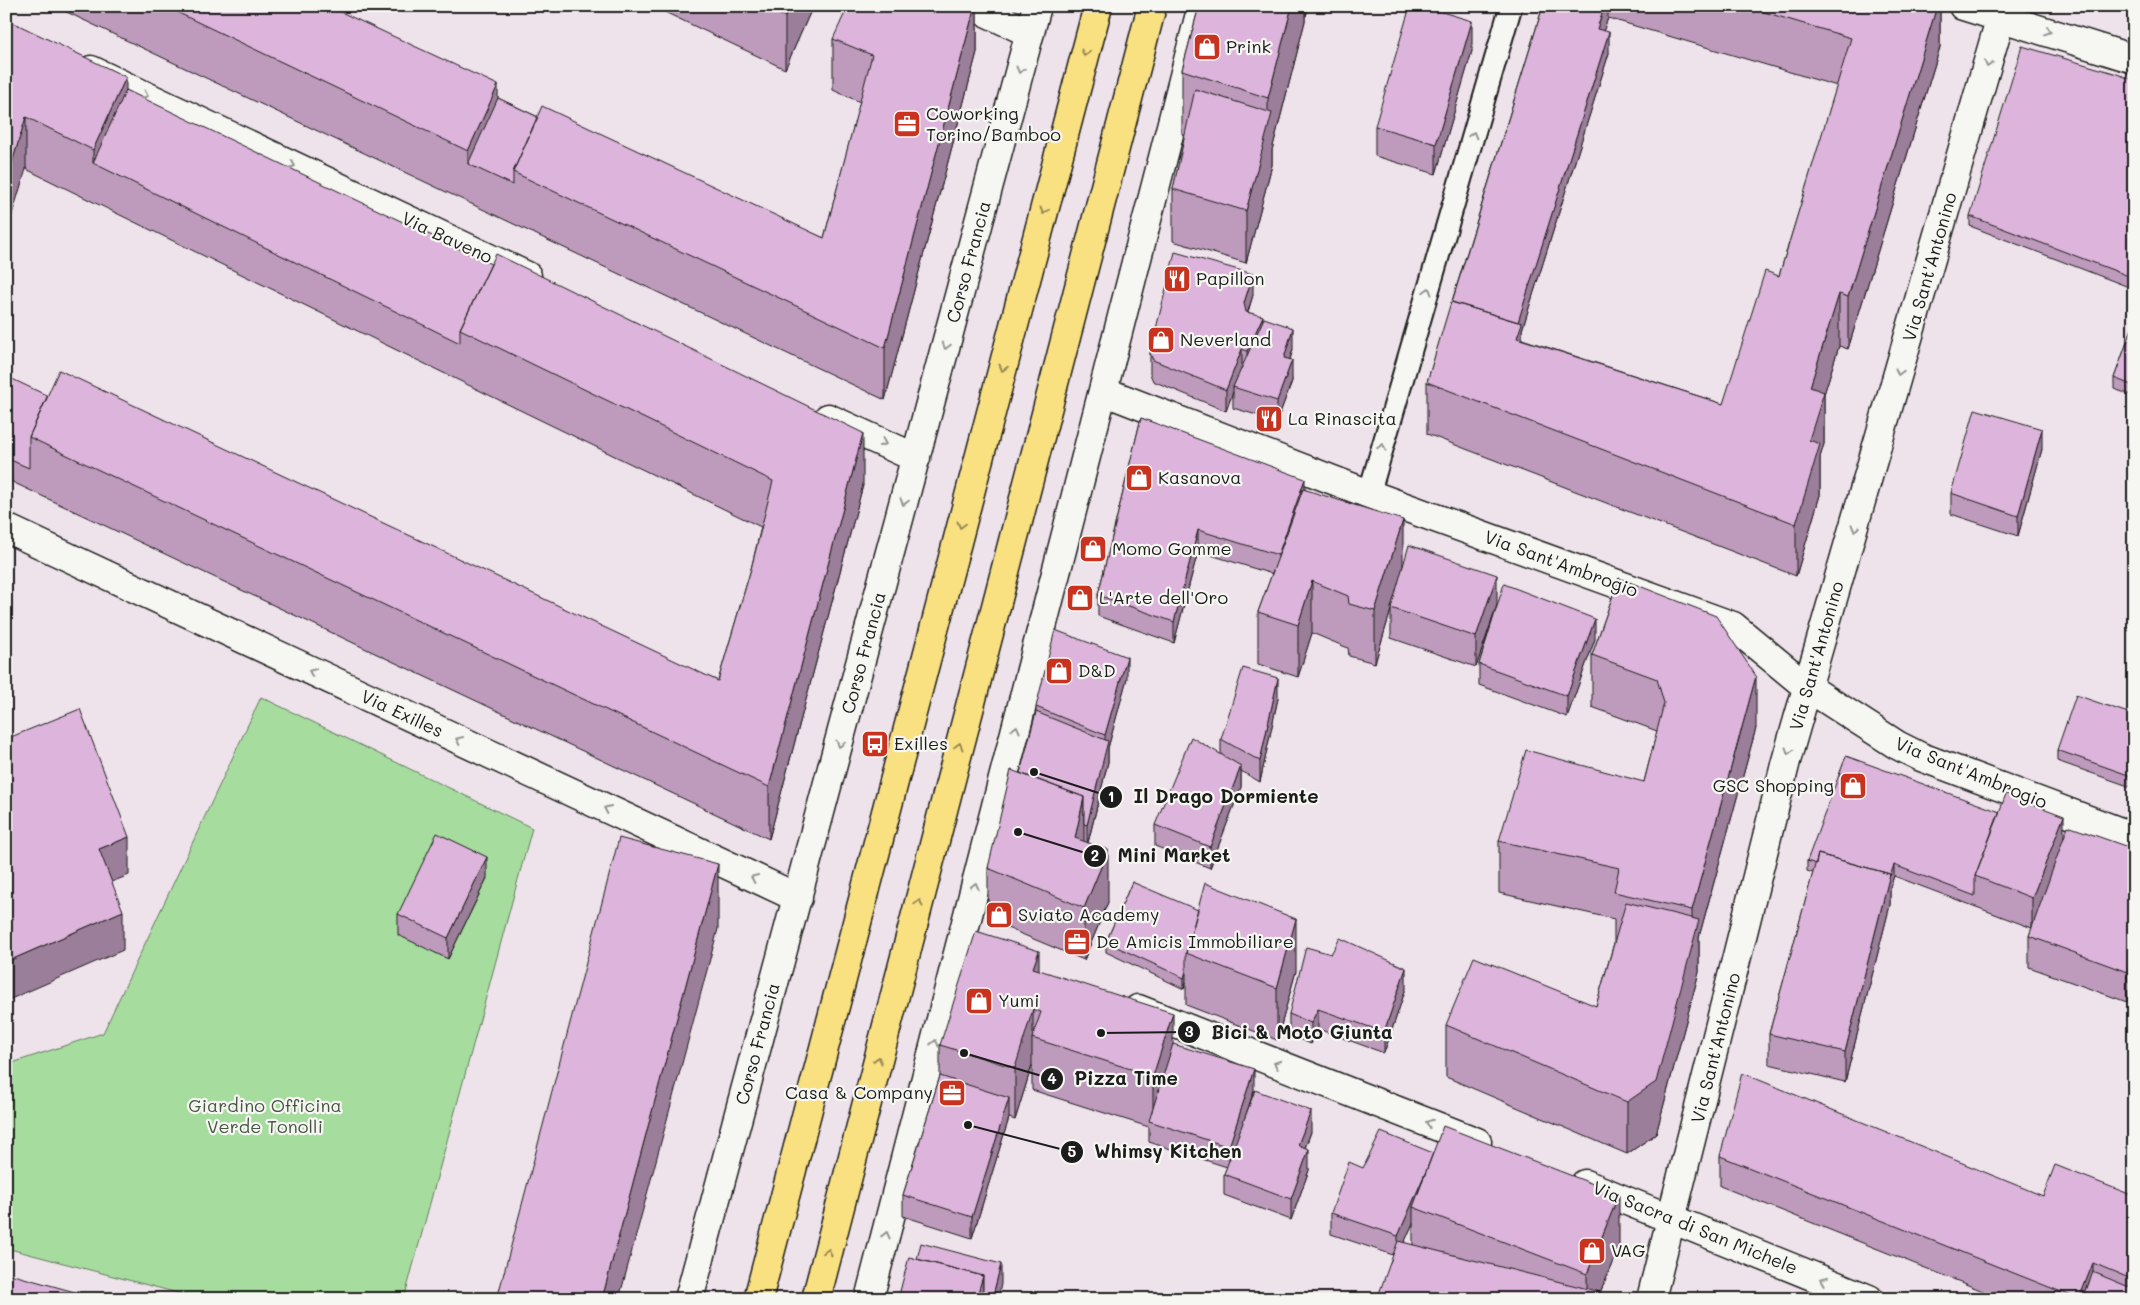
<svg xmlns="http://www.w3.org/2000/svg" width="2140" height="1305" viewBox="0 0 2140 1305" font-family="Mali,sans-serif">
	<rect width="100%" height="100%" fill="#eee2eb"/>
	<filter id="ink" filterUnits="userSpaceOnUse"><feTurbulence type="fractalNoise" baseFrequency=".02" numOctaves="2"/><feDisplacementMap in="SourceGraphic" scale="10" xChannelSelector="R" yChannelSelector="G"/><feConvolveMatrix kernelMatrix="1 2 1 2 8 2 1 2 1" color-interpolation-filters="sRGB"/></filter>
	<g filter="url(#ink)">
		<path fill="#a7dc9f" stroke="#627c5e" d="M261 697 532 828 404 1299H201L6 1248V1065L103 1033Z"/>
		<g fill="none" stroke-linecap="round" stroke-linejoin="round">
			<g stroke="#1c1c1c" stroke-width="25">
				<path id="service" d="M1369 494 1511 6"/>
			</g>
			<g stroke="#1c1c1c" stroke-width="31">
				<path id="minor" d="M973 6 1030 33
					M1963 6 2134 59
					M91 70 527 276
					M1103 391 1369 494 1733 626 1807 687 1897 745 1921 757 2134 837
					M828 418 916 458
					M6 528 798 898
					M1138 1009 1477 1142
					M1585 1184 1869 1299
					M689 1299 1037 6
					M869 1299 1202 6
					M1651 1299 1786 761 2004 6"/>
			</g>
			<g stroke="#1c1c1c" stroke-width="31">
				<path id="primary" d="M758 1299 1098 6
					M816 1299 1152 6"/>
			</g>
			<use href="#service" stroke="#f6f6f2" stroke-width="21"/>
			<use href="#minor" stroke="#f6f6f2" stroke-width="28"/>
			<use href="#primary" stroke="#f9e181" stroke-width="28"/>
		</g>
		<path fill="#be9bbc" stroke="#1c1c1c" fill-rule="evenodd" d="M54 6H328L498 98 538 117 824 238 860 102 833 90V39L977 6V52L885 400Z
			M652 6H813L785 69Z
			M1199 6H1309L1306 16H1305V21L1272 150V165L1246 263 1173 241V189L1185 136 1182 134V70Z
			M1543 6H1940V47L1848 349 1839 346 1824 394V444L1820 457V495L1796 576 1427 434V382ZM1608 18 1837 86 1779 276 1723 404 1522 339V330L1609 53 1603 31Z
			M6 19 126 90 863 485 769 839 6 479V381L48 396 718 681 751 569 761 527 460 381 26 169Z
			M1472 51 1436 174 1375 156V126Z
			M2134 80V289L1970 226V216Z
			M1253 295 1248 312 1263 320 1293 349 1290 360 1292 381 1277 421 1233 408V392L1226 411 1153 381 1150 374V353Z
			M2134 323V396L2114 389V378Z
			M1141 418 1305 489 1403 565 1497 605 1595 639 1567 717 1479 685V664L1494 615 1476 667 1391 638V610L1375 663 1349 656 1348 648 1312 633 1298 677 1258 664V612L1272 574 1198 551 1174 643 1098 616V595Z
			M2042 449 2018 536 1951 514V493Z
			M1619 578 1756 728 1699 937V972L1656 1134 1627 1154 1446 1077V1025L1596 1006 1614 943V919L1499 893V841L1644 782 1657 731 1592 707V655Z
			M1127 678 1108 748V762L1088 843 1108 902 1084 960 988 920V868L1020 773 1036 712V707Z
			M1278 698 1260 782 1241 771V787L1210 868 1155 846V825L1221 755V739Z
			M2134 715V788L2057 761V750Z
			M2064 838 2134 849V983L2127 1002 2029 967V936L2032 928 1894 876 1890 887V905L1845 1082 1769 1064V1034L1813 873 1807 871V861Z
			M487 878 448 959 398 935V914Z
			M1132 882 1296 971 1277 1040 1186 1005V982L1184 989 1106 952V942Z
			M1039 970 1173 1044 1254 1090 1245 1118 1311 1132 1305 1148 1309 1170 1291 1220 1224 1195V1174L1227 1167 1149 1142V1127L1032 1090V1065L1015 1120 1009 1118 972 1238 903 1216V1195L940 1076V1045Z
			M1406 988 1384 1053 1318 1029 1311 1044 1289 1035V1014Z
			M1720 1156 2043 1196H2134V1299H2003L1720 1186Z
			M1363 1168 1619 1246 1600 1293V1299L1393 1255 1331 1234V1213ZM1413 1223V1245L1404 1243Z"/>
		<path fill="#9b7e99" stroke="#1c1c1c" d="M790 6H813L785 69V17Z
			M975 6H977V52L885 400V348Z
			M1292 6H1305V21L1272 150V165L1246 263V211L1268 126V98Z
			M1306 6H1309L1306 16Z
			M1603 6H1608V18L1597 49V29L1603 10Z
			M1937 6H1940V47L1848 349V297Z
			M1472 21V51L1436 174V144Z
			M1609 32V53L1522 330V375L1509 350Z
			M126 77V128L93 163V150Z
			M498 85V137L468 164V151Z
			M26 117V169L6 234V182Z
			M1253 274V295L1244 324V303Z
			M1839 294V346L1824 394V444L1820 457V495L1796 576V524L1809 440 1810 387Z
			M1263 316V337L1247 372V351Z
			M1293 328V349L1284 378V358Z
			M1242 349V370L1233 387V392L1226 411V390Z
			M1292 360V381L1277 421V401Z
			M2042 429V449L2018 536V516Z
			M863 433V485L769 839V787Z
			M1305 479V500L1278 575V555Z
			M1403 520V572L1391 608V610L1375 663V611Z
			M1198 530V551L1174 643V622Z
			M1497 575V605L1476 667V637Z
			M1312 581V633L1298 677V625Z
			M1595 619V639L1567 717V696Z
			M1127 657V678L1108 748V762L1087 846V825L1105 750V735Z
			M1756 676V728L1699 937V972L1656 1134 1627 1154V1102L1692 946V910Z
			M1278 678V698L1260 782V761Z
			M1241 766V787L1210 868V847Z
			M1084 797V849L1075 838Z
			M2064 816V847L2032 928V898Z
			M129 837V875L99 887V849Z
			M1108 850V902L1084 960V908Z
			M487 857V878L448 959V938Z
			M718 864V929L619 1299H602Z
			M1894 865V876L1890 887V905L1845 1082V1052L1890 874Z
			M123 911V950L6 1001V962Z
			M1296 919V971L1277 1040V988Z
			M1039 951V1003L1033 1009V1039L1032 1038V1065L1015 1120V1068L1033 968Z
			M2134 953V983L2127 1002V972Z
			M1406 968V988L1384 1053V1032Z
			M1186 971V982L1184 989V978Z
			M1318 1009V1029L1311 1044V1023Z
			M1173 1013V1065L1153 1123V1076Z
			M1254 1069V1090L1229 1167V1147Z
			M1009 1098V1118L972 1238V1217Z
			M1311 1111V1132L1298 1166V1145Z
			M1309 1149V1170L1291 1220V1199Z
			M1434 1153 1413 1207V1223L1398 1257V1236Z
			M1619 1194V1246L1600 1293V1299H1587V1274Z
			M2093 1263V1293L2091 1299H2079Z
			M1001 1264V1284L998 1299H992Z
			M2134 1265V1295L2129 1299V1278Z
			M983 1276V1299H976Z"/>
		<path fill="#ddb4db" stroke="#1c1c1c" d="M164 6H328L498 85 468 151Z
			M762 6H790L785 17Z
			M848 6H975L885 348 513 172 542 106 824 238 872 55 833 39Z
			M1199 6H1292L1268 98 1182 70Z
			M1410 6H1422L1472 21 1436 144 1375 126Z
			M1543 6H1590L1603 10 1597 29 1609 32 1518 322 1452 302Z
			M1744 6H1937L1848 297 1839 294 1810 387 1824 392 1809 440 1820 444 1796 524 1427 382 1451 302 1522 323 1517 338 1723 404 1765 271 1779 276 1851 38Z
			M6 19 126 77 93 150 26 117 6 182Z
			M2022 46 2114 73 2134 80V278L1970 216Z
			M1195 89 1272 113 1246 211 1173 189Z
			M126 90 491 264 460 329V343L93 163Z
			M498 98 538 117 513 172V185L468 164Z
			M1175 252 1253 274 1244 303 1246 312 1263 316 1247 351 1242 349 1226 390 1153 360 1150 353Z
			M496 254 863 433 769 787 29 437 59 370 718 681 751 569 773 481 460 329Z
			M1264 318 1293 328 1284 358 1292 360 1277 401 1233 387Z
			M2134 323V386L2114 378Z
			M8 377 48 396 29 437V468L6 458V381Z
			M1975 409 2042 429 2018 516 1951 493Z
			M1141 418 1305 479 1278 555 1198 530 1174 622 1098 595Z
			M1303 489 1403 520 1375 611 1349 604 1348 596 1312 581 1298 625 1258 612Z
			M1409 545 1497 575 1476 637 1391 608Z
			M1619 578 1716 616 1756 676 1692 910 1614 892 1619 868 1499 841 1526 750 1644 782 1664 703 1657 679 1592 655Z
			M1504 584 1595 619 1567 696 1479 664Z
			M1055 630 1127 657 1105 735 1036 707Z
			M1243 668 1278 678 1260 761 1221 739Z
			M2076 695 2134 715V777L2057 750Z
			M80 709 129 837 99 849 123 911 6 962V739Z
			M1036 712 1108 741 1087 825 1084 824V797L1020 773Z
			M1191 737 1241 766 1210 847 1155 825Z
			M1846 756 2000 812 1975 876V896L1894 865 1890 876V874L1818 854 1816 864 1807 861Z
			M1011 770 1084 797 1075 838 1108 850 1084 908 988 868Z
			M2006 794 2064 816 2032 898 1975 876Z
			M2068 826 2134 849V953L2127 972 2029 936Z
			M437 833 487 857 448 938 398 914Z
			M619 838 718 864 602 1299H497Z
			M1818 854 1890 874 1845 1052 1769 1034Z
			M1132 882 1198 910 1186 953V971L1184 978 1106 942Z
			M1205 883 1296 919 1277 988 1186 953Z
			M1626 902 1699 920 1656 1082 1627 1102 1446 1025 1474 957 1596 1006Z
			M976 931 1039 951 1033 968 1173 1013 1153 1076 1032 1038 1041 1012 1033 1009 1015 1068 940 1045Z
			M1340 938 1406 968 1384 1032 1318 1009 1311 1023 1289 1014 1306 947 1331 954Z
			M1173 1044 1254 1069 1229 1147 1149 1121Z
			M1742 1073 2043 1196 2055 1165 2134 1196V1265L2129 1278 2093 1263 2079 1299 1720 1156Z
			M940 1076 1009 1098 972 1217 903 1195Z
			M1255 1090 1311 1111 1298 1145 1309 1149 1291 1199 1224 1174Z
			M1443 1126 1619 1194 1587 1274 1413 1207Z
			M1381 1132 1433 1153 1426 1171 1398 1236 1331 1213 1349 1162 1363 1168Z
			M1398 1241 1600 1292 1598 1299H1377Z
			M921 1243 1001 1264 992 1299H983V1276L917 1259Z
			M909 1257 983 1276 976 1299H898Z
			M2093 1272 2129 1287 2134 1274V1299H2083Z
			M6 1273 100 1299H6Z"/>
		<defs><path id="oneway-chevron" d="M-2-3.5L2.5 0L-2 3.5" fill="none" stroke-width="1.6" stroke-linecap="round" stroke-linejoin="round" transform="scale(1.25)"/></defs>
		<g stroke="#949492">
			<use href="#oneway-chevron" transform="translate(2048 31) rotate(18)"/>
			<use href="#oneway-chevron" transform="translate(1988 64) rotate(106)"/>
			<use href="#oneway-chevron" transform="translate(1020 70) rotate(105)"/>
			<use href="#oneway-chevron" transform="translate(145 95) rotate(25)"/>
			<use href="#oneway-chevron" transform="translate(1473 135) rotate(-74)"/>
			<use href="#oneway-chevron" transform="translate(292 165) rotate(25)"/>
			<use href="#oneway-chevron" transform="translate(1428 291) rotate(-74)"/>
			<use href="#oneway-chevron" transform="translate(946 346) rotate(105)"/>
			<use href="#oneway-chevron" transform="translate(1899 372) rotate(106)"/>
			<use href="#oneway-chevron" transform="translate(883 443) rotate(24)"/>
			<use href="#oneway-chevron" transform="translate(1382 447) rotate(-74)"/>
			<use href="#oneway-chevron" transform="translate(904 502) rotate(105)"/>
			<use href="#oneway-chevron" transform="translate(1855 528) rotate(106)"/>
			<use href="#oneway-chevron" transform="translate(312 672) rotate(-155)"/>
			<use href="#oneway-chevron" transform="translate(1016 729) rotate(-76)"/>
			<use href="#oneway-chevron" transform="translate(459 740) rotate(-155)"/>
			<use href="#oneway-chevron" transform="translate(840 744) rotate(105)"/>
			<use href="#oneway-chevron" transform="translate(1789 751) rotate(106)"/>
			<use href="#oneway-chevron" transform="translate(607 809) rotate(-155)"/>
			<use href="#oneway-chevron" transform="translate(754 878) rotate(-155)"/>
			<use href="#oneway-chevron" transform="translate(975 886) rotate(-76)"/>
			<use href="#oneway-chevron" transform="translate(935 1043) rotate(-76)"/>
			<use href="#oneway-chevron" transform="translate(1277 1064) rotate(-159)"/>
			<use href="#oneway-chevron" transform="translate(1429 1123) rotate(-159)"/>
			<use href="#oneway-chevron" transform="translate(886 1235) rotate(-76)"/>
			<use href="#oneway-chevron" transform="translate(1824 1280) rotate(-158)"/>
		</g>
		<g stroke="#968854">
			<use href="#oneway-chevron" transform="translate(1085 53) rotate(105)"/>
			<use href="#oneway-chevron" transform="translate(1044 211) rotate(105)"/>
			<use href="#oneway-chevron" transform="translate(1003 368) rotate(105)"/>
			<use href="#oneway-chevron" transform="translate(961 525) rotate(105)"/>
			<use href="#oneway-chevron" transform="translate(959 746) rotate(-75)"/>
			<use href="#oneway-chevron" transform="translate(919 903) rotate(-75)"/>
			<use href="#oneway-chevron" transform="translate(878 1060) rotate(-75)"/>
			<use href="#oneway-chevron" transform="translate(828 1252) rotate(-75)"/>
		</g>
	</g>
	<defs>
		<g id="shop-square" transform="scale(1.4375)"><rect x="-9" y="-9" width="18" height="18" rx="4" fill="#c8321e" stroke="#f6f6f2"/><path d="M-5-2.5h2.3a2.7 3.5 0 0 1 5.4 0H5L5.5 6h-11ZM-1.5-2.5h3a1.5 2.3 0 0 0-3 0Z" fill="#fff"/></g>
		<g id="office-square" transform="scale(1.4375)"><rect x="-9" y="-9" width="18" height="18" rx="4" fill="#c8321e" stroke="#f6f6f2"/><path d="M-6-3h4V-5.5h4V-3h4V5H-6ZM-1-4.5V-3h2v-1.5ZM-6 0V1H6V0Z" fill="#fff"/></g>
		<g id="restaurant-square" transform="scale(1.4375)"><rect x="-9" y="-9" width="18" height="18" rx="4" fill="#c8321e" stroke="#f6f6f2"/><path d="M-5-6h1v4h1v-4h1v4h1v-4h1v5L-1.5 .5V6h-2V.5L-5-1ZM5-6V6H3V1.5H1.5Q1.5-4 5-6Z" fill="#fff"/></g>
		<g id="bus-square" transform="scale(1.4375)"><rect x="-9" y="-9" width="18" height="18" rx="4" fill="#c8321e" stroke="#f6f6f2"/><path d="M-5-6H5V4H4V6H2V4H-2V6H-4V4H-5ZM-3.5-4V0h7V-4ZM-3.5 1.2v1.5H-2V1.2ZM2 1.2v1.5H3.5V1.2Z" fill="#fff"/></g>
	</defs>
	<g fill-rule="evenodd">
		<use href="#shop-square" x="1207" y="47"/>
		<use href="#office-square" x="907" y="124"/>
		<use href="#restaurant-square" x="1177" y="279"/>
		<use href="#shop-square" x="1161" y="340"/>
		<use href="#restaurant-square" x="1269" y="419"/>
		<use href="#shop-square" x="1139" y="478"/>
		<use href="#shop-square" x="1093" y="549"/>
		<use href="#shop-square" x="1080" y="598"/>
		<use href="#shop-square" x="1059" y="671"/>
		<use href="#bus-square" x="875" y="744"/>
		<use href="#shop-square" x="1853" y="786"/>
		<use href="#shop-square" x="999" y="915"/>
		<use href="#office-square" x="1077" y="942"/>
		<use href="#shop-square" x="979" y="1001"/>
		<use href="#office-square" x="952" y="1093"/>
		<use href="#shop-square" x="1592" y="1251"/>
	</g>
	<g text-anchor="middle" stroke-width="4.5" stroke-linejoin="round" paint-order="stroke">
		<g font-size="18" fill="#1c1c1c" stroke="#f6f6f2" text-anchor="start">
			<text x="1226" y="53">Prink</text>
			<text x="926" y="120">Coworking<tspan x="926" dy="21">Torino/Bamboo</tspan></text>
			<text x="1196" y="285">Papillon</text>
			<text x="1180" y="346">Neverland</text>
			<text x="1288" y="425">La Rinascita</text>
			<text x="1158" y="484">Kasanova</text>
			<text x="1112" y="555">Momo Gomme</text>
			<text x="1099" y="604">L'Arte dell'Oro</text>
			<text x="1078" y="677">D&amp;D</text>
			<text x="894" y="750">Exilles</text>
			<text x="1834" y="792" text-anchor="end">GSC Shopping</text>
			<text x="1018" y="921">Sviato Academy</text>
			<text x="1096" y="948">De Amicis Immobiliare</text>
			<text x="998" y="1007">Yumi</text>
			<text x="933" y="1099" text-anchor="end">Casa &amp; Company</text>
			<text x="1611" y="1257">VAG</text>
		</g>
		<g font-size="18" fill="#1c1c1c" stroke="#f6f6f2">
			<text transform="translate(447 238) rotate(25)" y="6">Via Baveno</text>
			<text transform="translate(969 262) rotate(-75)" y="6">Corso Francia</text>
			<text transform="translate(1930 267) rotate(-74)" y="6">Via Sant'Antonino</text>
			<text transform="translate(1561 564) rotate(20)" y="6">Via Sant'Ambrogio</text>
			<text transform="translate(864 653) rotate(-75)" y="6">Corso Francia</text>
			<text transform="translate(1817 656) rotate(-74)" y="6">Via Sant'Antonino</text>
			<text transform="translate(402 714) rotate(25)" y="6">Via Exilles</text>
			<text transform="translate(1971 773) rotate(22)" y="6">Via Sant'Ambrogio</text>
			<text transform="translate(758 1044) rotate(-75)" y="6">Corso Francia</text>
			<text transform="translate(1716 1048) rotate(-76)" y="6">Via Sant'Antonino</text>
			<text transform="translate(1695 1228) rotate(22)" y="6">Via Sacra di San Michele</text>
		</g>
		<g font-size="18" fill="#465643" stroke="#f6f6f2">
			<text x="265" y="1112">Giardino Officina<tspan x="265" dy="21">Verde Tonolli</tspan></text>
		</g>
	</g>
	<path fill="none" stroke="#1c1c1c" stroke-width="2" d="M1034 772L1111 797M1018 832L1095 856M1101 1033L1189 1032M964 1053L1052 1079M968 1125L1072 1152"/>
	<g fill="#1c1c1c" stroke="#f6f6f2" stroke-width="2">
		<circle cx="1034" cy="772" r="5"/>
		<circle cx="1018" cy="832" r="5"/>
		<circle cx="1101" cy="1033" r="5"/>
		<circle cx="964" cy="1053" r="5"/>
		<circle cx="968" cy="1125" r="5"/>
		<circle cx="1111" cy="797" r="12"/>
		<circle cx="1095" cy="856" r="12"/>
		<circle cx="1189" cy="1032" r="12"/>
		<circle cx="1052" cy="1079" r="12"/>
		<circle cx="1072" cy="1152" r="12"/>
	</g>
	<g font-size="15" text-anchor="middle" font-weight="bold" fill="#fff">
		<text x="1111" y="802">1</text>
		<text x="1095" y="861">2</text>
		<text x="1189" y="1037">3</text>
		<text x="1052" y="1084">4</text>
		<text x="1072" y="1157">5</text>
	</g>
	<g font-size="19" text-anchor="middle" font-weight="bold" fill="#1c1c1c" stroke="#f6f6f2" stroke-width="4.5" stroke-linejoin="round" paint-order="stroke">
		<text x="1226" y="803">Il Drago Dormiente</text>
		<text x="1174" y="862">Mini Market</text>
		<text x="1302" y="1039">Bici &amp; Moto Giunta</text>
		<text x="1126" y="1085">Pizza Time</text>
		<text x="1168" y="1158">Whimsy Kitchen</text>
	</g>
	<rect width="2140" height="1305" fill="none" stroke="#f6f6f2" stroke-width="25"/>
	<rect x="12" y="12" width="2115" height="1280" fill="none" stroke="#1c1c1c" stroke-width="2" filter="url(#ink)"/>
</svg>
